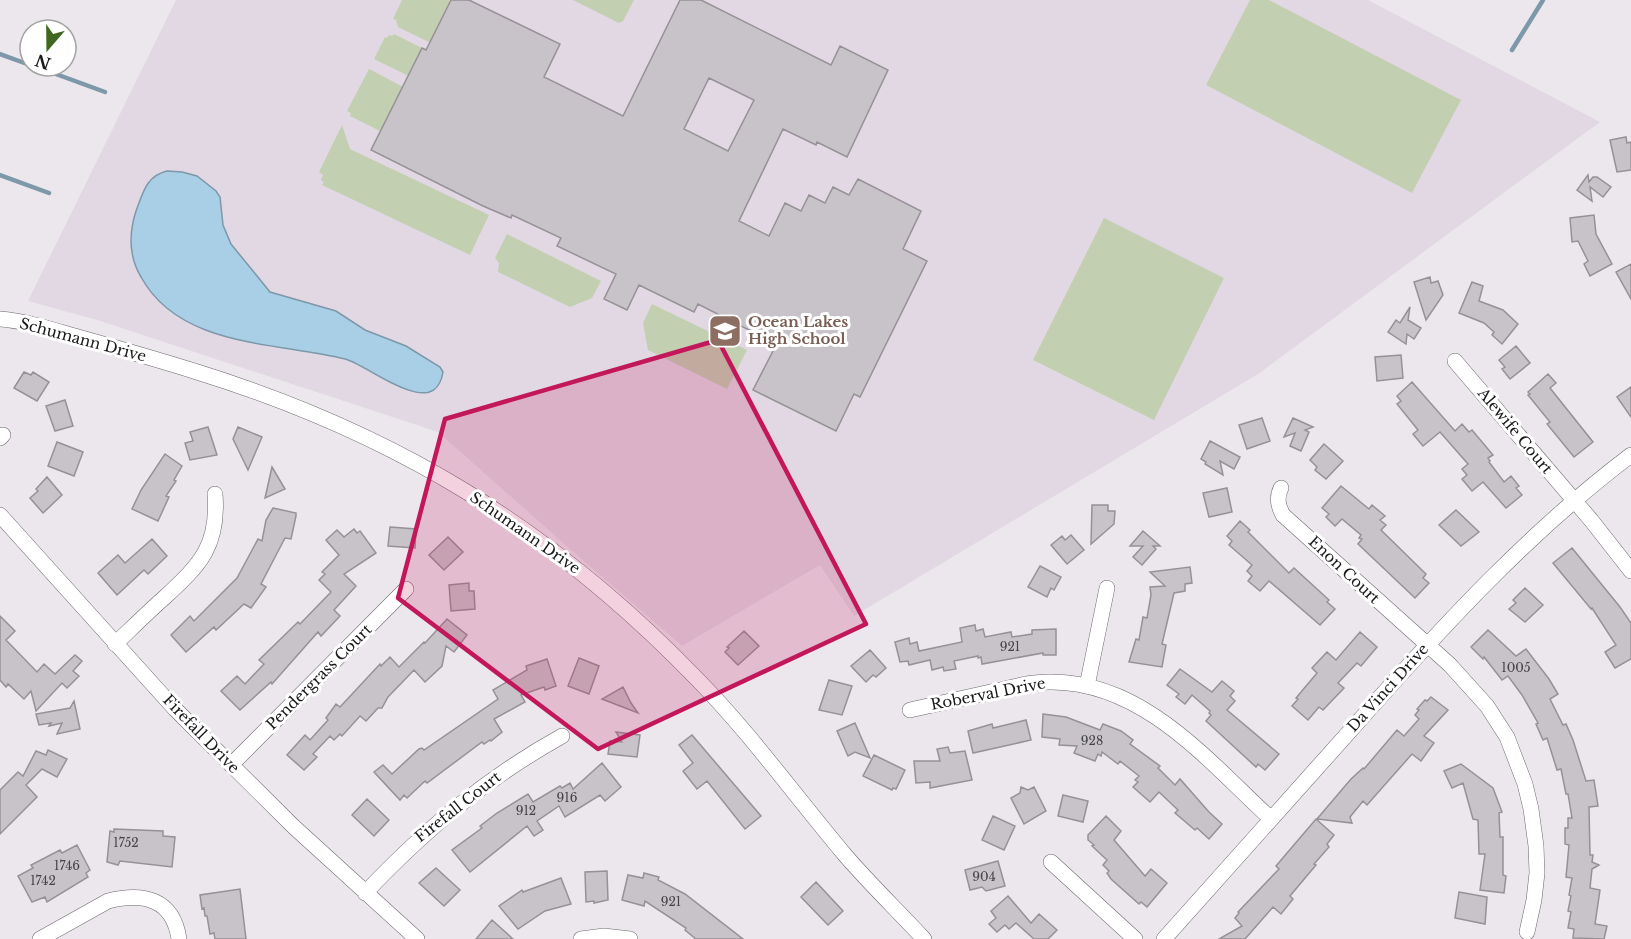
<svg xmlns="http://www.w3.org/2000/svg" width="1631" height="939" viewBox="0 0 1631 939" font-family="'Libre Baskerville',serif">
	<rect width="100%" height="100%" fill="#ece7ed"/>
	<path fill="#e2d8e4" d="M176 0H1368L1600 122 1258 374 854 616 820 565 682 646 571 550 438 432 97 320 28 301Z"/>
	<path fill="#c2cfb1" d="M402 0H448L457 4 437 46 398 27 396 20 393 19Z
		M573 0H634L623 21 619 23Z
		M1250 0H1269L1461 100 1412 193 1206 85Z
		M394 34 430 52 417 80 374 59 385 37 387 38 389 35 392 36Z
		M369 69 407 89 388 135 350 116 351 113 347 111Z
		M342 125 350 149 489 215 470 255 322 185 324 182 321 180 323 175 319 172Z
		M1104 218 1224 278 1154 420 1033 360Z
		M507 234 601 281 592 298 570 307 498 272 499 263 495 258Z
		M652 304 747 350 727 389 648 350 643 323Z"/>
	<path fill="#a8cfe5" stroke="#7d98a8" stroke-width="1.5" d="M167 171 182 172 197 176 216 191 220 197 223 225 231 244 270 292 336 311 365 330 406 346 440 367 443 372C435 423 369 365 345 359 277 342 180 348 141 277 129 257 129 233 136 211 143 193 146 176 167 171Z"/>
	<g fill="none" stroke-linecap="round" stroke-linejoin="round">
		<path stroke="#7d98a8" stroke-width="4.5" d="M1512 50 1543 0
			M0 54 30 65
			M34 66 105 92
			M0 175 49 193"/>
	</g>
	<path fill="#c7c3c8" stroke="#969196" stroke-width="1.5" fill-rule="evenodd" d="M451 0H469L560 44 544 77 623 116 680 0H701L831 65 840 46 888 70 847 157 817 142 816 145 783 129 739 221 769 236 785 203 801 211 809 195 825 203 833 187 849 195 858 179 921 211 903 249 927 261 860 397 854 394 836 431 753 390 775 347 749 335 751 331 698 304 694 312 639 285 627 310 604 299 616 274 557 246 561 238 512 215 511 218 483 206 371 150 422 48 426 50ZM709 78 754 100 728 151 684 129Z
		M1626 137 1627 143 1631 142V170L1617 172 1610 140Z
		M1588 175 1589 182 1593 177H1597L1611 187 1603 197 1590 187 1592 201 1577 190Z
		M1594 215 1596 234 1612 264 1590 276 1584 264 1588 261 1578 241 1572 242 1570 218Z
		M1631 264V299L1616 272Z
		M1430 277 1431 283 1438 281 1443 295 1426 320 1414 282Z
		M1472 282 1483 286 1479 301 1503 310 1518 324 1502 344 1492 335 1494 332 1484 323 1459 313Z
		M1410 307 1408 320 1421 328 1414 339 1407 334 1406 344 1388 332 1396 320 1400 323Z
		M1516 346 1530 363 1510 379 1502 369 1505 367 1499 360Z
		M1401 355 1403 378 1377 381 1375 357Z
		M24 372 31 375 33 372 49 382 37 401 14 388Z
		M1548 374 1556 383 1550 388 1593 442 1574 457 1547 424 1550 422 1528 395 1530 394 1528 392Z
		M1412 382 1455 431 1462 424 1469 432 1472 430 1493 455 1488 458 1490 461 1489 462 1504 482 1511 476 1519 486 1516 488 1522 495 1506 508 1483 482 1472 491 1462 479 1467 475 1462 469 1468 464 1440 432 1423 446 1413 434 1418 430 1397 404 1401 401 1397 396Z
		M1631 387V417L1617 397Z
		M65 400 73 426 55 431 46 406Z
		M1262 418 1270 441 1247 449 1239 425Z
		M1293 418 1313 427 1305 430 1309 432 1301 451 1290 446 1295 433 1284 437Z
		M208 427 217 455 190 460 185 443 193 441 190 432Z
		M238 427 262 437 248 470 233 439Z
		M1210 441 1240 457 1234 469 1220 461 1223 475 1205 464 1206 462 1201 459Z
		M57 442 83 452 74 476 48 466Z
		M1324 444 1343 461 1326 479 1315 470 1317 467 1310 460Z
		M165 454 182 466 174 480 176 481 166 496 169 497 158 521 132 509 141 490Z
		M272 467 285 489 265 498Z
		M47 477 62 495 43 513 30 498 38 491 36 489Z
		M1341 486 1369 509 1372 505 1385 516 1380 520 1386 525 1381 530 1426 574 1423 578 1429 583 1415 598 1358 544 1362 539 1359 538 1361 535 1342 519 1335 526 1326 517 1329 514 1322 508Z
		M1227 488 1232 512 1209 517 1203 493Z
		M1092 505H1108V511H1115L1114 524 1091 544Z
		M273 508 296 513V516L291 539 285 538 261 584 266 587 251 608 244 604 216 630 214 627 186 652 171 635 190 616 194 621 237 578 258 539 262 541 266 520Z
		M1456 510 1479 532 1461 546 1439 525Z
		M1240 521 1250 530 1248 532 1289 573 1294 568 1329 600 1327 602 1335 609 1320 625 1269 581 1260 591 1248 581 1252 576 1247 571 1252 565 1229 545 1232 541 1227 536Z
		M390 527 416 529 415 548 388 546Z
		M354 529 357 533 360 531 376 553 344 574 356 586 334 610 340 616 321 636 318 632 272 684 271 682 240 710 221 691 237 676 245 684 264 664 259 660 298 622 300 624 331 592 319 580 325 574 322 572 339 555 326 540 337 530 344 537Z
		M1143 531 1160 546H1153L1156 549 1142 565 1133 557 1143 546H1130Z
		M1071 535 1084 550 1067 564 1051 545 1062 536 1065 540Z
		M448 537 463 552 444 570 429 555Z
		M152 539 167 556 148 574 144 570 117 595 98 573 118 555 125 563Z
		M1572 548 1620 607 1631 623V659L1615 668 1605 652 1616 645 1592 608 1591 609 1553 563Z
		M1040 566 1061 577 1054 590 1051 588 1047 597 1028 587Z
		M1190 567 1192 583 1185 584V591L1174 593 1162 644 1166 645 1162 667 1129 662 1136 639 1139 640 1143 617 1147 618 1151 595 1150 587 1165 586 1150 572Z
		M469 583V591H474L475 609 451 611 449 585Z
		M1525 588 1543 605 1525 622 1509 609 1516 603 1513 600Z
		M0 616 15 631 6 640 37 672 44 664 55 674 75 655 82 661 73 671 79 676 67 688 62 683 36 711 31 691 24 699 8 684 6 687 0 680Z
		M447 619 467 635 454 652 446 646 442 666 425 682 414 670 388 697 382 708H378L366 721 360 716 342 736 340 734 334 740 330 736 313 754 317 757 304 770 287 755 305 735 310 740 328 720 326 718 336 704 340 707 380 664 381 666 390 657 399 667 424 642 425 643Z
		M975 625 976 631 983 629 985 637 1011 632 1012 637 1032 634V630L1056 629V655H1043V653L982 664 981 657 978 658V656L954 661 956 669 944 671 943 667 932 670 930 660 909 665 908 661 900 662 895 642 909 638 910 644 917 642 919 651 962 642 960 628Z
		M1488 630 1516 656 1526 649 1549 679 1558 694 1550 699 1563 725 1566 724 1573 740 1586 781 1594 780 1598 806 1589 807 1590 855H1593L1592 862 1599 865 1592 869 1590 888 1600 890 1595 924 1607 926 1604 939 1573 938 1574 929 1568 928 1571 912 1568 911 1571 896 1569 895 1572 878 1566 877 1569 845 1565 844V828H1568V818H1572L1568 794H1566L1561 769 1557 770 1547 738 1543 740 1536 724 1538 723 1522 695 1508 676 1502 680 1484 657 1483 659 1471 647Z
		M744 631 759 646 738 665 725 652 729 648 727 647Z
		M1360 632 1377 647 1361 666 1357 663 1338 683 1344 688 1323 710 1319 707 1308 720 1292 706 1298 699 1296 698 1317 673 1312 668 1327 652 1336 660Z
		M870 650 886 668 876 677 873 675 866 682 851 666Z
		M579 658 599 666 589 694 568 686Z
		M547 659 556 686 545 690 544 687 521 695 525 702 494 719 502 732 491 741 490 740 484 744 482 742 427 783 425 781 407 798 404 795 400 800 374 772 383 765 392 774 419 749 422 748 424 750 498 699 493 690 527 670 526 666Z
		M1180 669 1212 692 1222 681 1234 691 1230 696 1235 701 1227 710 1279 754 1265 770 1258 764 1256 767 1206 721 1211 715 1209 713 1210 711 1192 695 1185 704 1176 697 1179 694 1167 685Z
		M829 680 852 686 842 715 819 710Z
		M623 687 631 703 638 713 602 699Z
		M1431 697 1448 710 1424 736 1434 743 1421 761 1412 754 1367 805 1363 801 1350 817 1352 823 1317 819 1351 779 1363 768 1364 769 1397 730 1404 736 1419 719 1415 715 1419 710 1417 709 1425 700 1427 701Z
		M74 701 80 729 57 734 62 723 49 726 51 723 39 725 36 714 70 708Z
		M1043 714 1066 717 1100 730 1103 724 1121 731 1133 740 1130 744 1160 766 1158 768 1175 785 1180 779 1209 812 1222 824 1209 839 1197 828 1195 830 1175 813 1178 810 1159 792 1150 802 1133 787 1138 782 1135 780 1139 776 1120 761 1118 764 1102 752 1101 756 1098 754 1095 761 1074 753 1077 746 1059 745 1060 739 1042 737Z
		M1026 720 1031 740 973 753 968 731 992 724 993 728Z
		M855 723 870 758 855 752 848 756 837 731Z
		M616 732 640 735 637 757 608 754 610 741 622 742Z
		M692 735 761 816 745 829 707 781 697 789 683 771 693 763 679 745Z
		M948 747 950 753 965 751 972 780 930 788V782L916 783 914 761H940L937 749Z
		M48 750 67 759 57 777 42 769 26 785 37 797 0 834V790L18 772 23 776 36 751 46 755Z
		M874 755 905 770 896 789 893 788 892 790 863 776Z
		M602 763 621 787 605 801 600 795 565 817 559 806 537 821 543 830 534 836 527 826 470 872 452 850 482 828 480 826 497 813 528 794 533 802 560 786 562 788 570 783 573 789Z
		M1461 764 1493 788 1502 812 1499 813 1500 837H1503V875L1506 876 1504 893 1480 890 1485 854H1479L1478 820 1473 819 1463 783 1452 788 1444 771Z
		M1021 787 1028 790 1034 787 1046 811 1024 824 1011 798 1020 793Z
		M1063 795 1088 801 1083 822 1058 816Z
		M367 799 389 820 374 836 352 815Z
		M993 816 1015 826 1004 850 982 840Z
		M1106 816 1121 831 1114 840 1145 876 1151 869 1167 883 1147 907 1141 902 1139 904 1111 879 1107 873 1109 871 1103 865 1107 860 1092 846 1094 845 1088 840V835Z
		M1316 819 1334 835 1327 844 1329 847 1314 864 1316 865 1290 896 1293 899 1281 914 1273 907 1245 939H1219L1242 926 1235 918 1239 913 1238 912 1279 869 1276 866Z
		M114 829 163 831V836L175 837 172 867 120 861 118 865 107 862 110 831 114 832Z
		M77 845 90 870 86 873 88 877 47 902 45 897 32 902 18 876 33 868 31 865 60 850 62 853Z
		M998 861 1005 886 986 891 982 887 970 890 965 870Z
		M436 868 460 890 444 906 419 883Z
		M607 871 608 900 594 903V901L586 902 585 872Z
		M644 873 659 877 658 880 685 894 743 939H696L685 930 686 928 645 901 644 906 622 900 628 875 643 878Z
		M561 878 571 904 545 911 518 929 499 906 522 890 523 892Z
		M816 882 843 911 828 925 801 897Z
		M240 889 246 939H215L214 933 210 934 207 916H205L204 908 202 909 200 895Z
		M1459 892 1487 897 1485 924 1455 918Z
		M1008 896 1031 923 1039 914 1057 930 1048 939H1034L1016 923 1009 929 1005 925 997 932 989 924 996 918 991 911Z
		M492 920 513 939H476Z"/>
	<g fill="none" stroke-linecap="round" stroke-linejoin="round">
		<g stroke="#6c686d" stroke-width="16">
			<path id="minor" d="M0 319C26 321 53 330 78 337 117 348 156 359 194 371 395 433 551 528 697 679 751 734 796 797 845 855 870 884 898 911 924 939
				M1455 361 1591 520 1631 571
				M0 438 3 435
				M1281 488C1276 498 1278 506 1283 515L1450 665 1487 706 1507 737 1525 784 1531 809 1536 846 1537 873 1534 900 1527 932
				M0 515 175 709 294 827 417 939
				M115 644C132 628 148 612 165 597 201 564 219 545 215 494
				M1087 686 1107 588
				M910 710C938 704 967 697 995 691 1014 687 1033 681 1053 682 1145 683 1209 762 1271 819
				M231 765 406 589
				M1051 862 1135 939
				M365 893C426 829 485 779 562 736
				M40 939 108 901C144 892 173 899 179 939
				M581 939 604 936 630 939
				M1164 939C1229 867 1293 794 1358 722 1443 626 1529 532 1631 455"/>
		</g>
		<use href="#minor" stroke="#fff" stroke-width="15"/>
	</g>
	<path fill="#c2185b" fill-opacity="0.2" stroke="#c2185b" stroke-width="4.5" stroke-linejoin="round" d="M718 340 866 624 598 749 398 598 445 419Z"/>
	<defs>
		<g id="school-square" transform="scale(1.725)"><rect x="-9" y="-9" width="18" height="18" rx="4" fill="#8d6e63" stroke="#fff"/><path d="M0-5L7-2L0 1L-7-2ZM-4 1L0 2.5L4 1V4Q0 6-4 4Z" fill="#fff"/></g>
	</defs>
	<g fill-rule="evenodd">
		<use href="#school-square" x="725" y="331"/>
	</g>
	<g text-anchor="middle" stroke-width="6" stroke-linejoin="round" paint-order="stroke">
		<g font-size="12" fill="#444346">
			<text x="1010" y="651">921</text>
			<text x="1516" y="672">1005</text>
			<text x="1092" y="745">928</text>
			<text x="567" y="802">916</text>
			<text x="526" y="815">912</text>
			<text x="126" y="847">1752</text>
			<text x="67" y="870">1746</text>
			<text x="984" y="881">904</text>
			<text x="43" y="885">1742</text>
			<text x="671" y="906">921</text>
		</g>
		<g font-size="15" font-weight="bold" fill="#785e54" stroke="#fff" text-anchor="start">
			<text x="748" y="327">Ocean Lakes<tspan x="748" dy="17">High School</tspan></text>
		</g>
		<g font-size="15" fill="#19181a" stroke="#fff">
			<text transform="translate(83 340) rotate(15)" y="5">Schumann Drive</text>
			<text transform="translate(1515 431) rotate(50)" y="5">Alewife Court</text>
			<text transform="translate(525 533) rotate(35)" y="5">Schumann Drive</text>
			<text transform="translate(1344 570) rotate(43)" y="5">Enon Court</text>
			<text transform="translate(319 677) rotate(-45)" y="5">Pendergrass Court</text>
			<text transform="translate(1388 688) rotate(-48)" y="5">Da Vinci Drive</text>
			<text transform="translate(988 694) rotate(-11)" y="5">Roberval Drive</text>
			<text transform="translate(201 734) rotate(46)" y="5">Firefall Drive</text>
			<text transform="translate(458 807) rotate(-38)" y="5">Firefall Court</text>
		</g>
	</g>
	<g transform="translate(48 48) rotate(200)"><circle r="28" fill="#ffffff" stroke="#a3a3a3" stroke-width="1.5"/>
	<path d="M0-4.5L10 22L0 15L-10 22Z" fill="#41661f"/>
	<text y="-9" font-size="16" font-weight="bold" text-anchor="middle" fill="#19181a">N</text>
	</g>
</svg>
